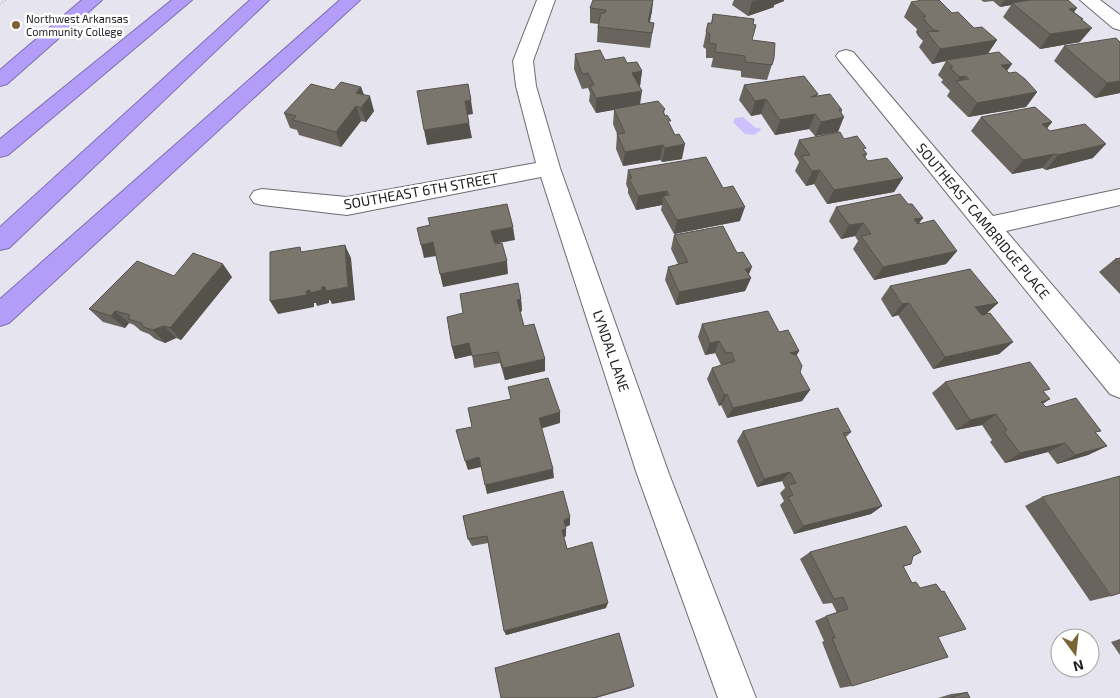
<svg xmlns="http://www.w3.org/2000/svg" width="1120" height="698" viewBox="0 0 1120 698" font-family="'Exo 2',sans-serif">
	<rect width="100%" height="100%" fill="#e6e5ef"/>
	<path fill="#cdc0fe" d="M743 117 756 128H760L761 130 754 135 745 134 733 122 735 118Z"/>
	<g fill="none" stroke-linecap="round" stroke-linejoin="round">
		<g stroke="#6c6a73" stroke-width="2">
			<path id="minor" d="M537 0H555L533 61 536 86 560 168 669 474 756 698H718L637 474 541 177 347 215 262 205 254 203 250 197 254 191 262 189 347 197 536 163 516 86 513 61Z
				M1080 0H1100L1120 15V30L1113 28Z
				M846 50 853 52 993 216 1120 189V205L1006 231 1120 364V398L1110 394 839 60 836 56 839 52Z"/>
		</g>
		<g stroke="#7e70ad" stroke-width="2">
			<path id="motorway" d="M82 0H102L7 84 0 86V70Z
				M172 0H192L8 155 0 157V139Z
				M250 0H269L9 248 0 250V227Z
				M340 0H360L9 323 0 326V299Z"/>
		</g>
		<path stroke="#a7a6ae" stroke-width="2.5" stroke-dasharray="0.5 2.5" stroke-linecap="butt" d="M0 4 6 0"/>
		<use href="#minor" fill="#fff" fill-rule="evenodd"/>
		<use href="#motorway" fill="#b39df9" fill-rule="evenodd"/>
	</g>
	<path fill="#69655e" d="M653 0 650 23H654L650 48 597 42 598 24 590 23V8Z
		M734 0H784V1L774 5V7L748 16 732 5Z
		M981 0H1068L1074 12 1083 19 1082 20 1080 42 1040 49 1003 17 1011 5 1000 7 993 1 984 2Z
		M911 2 952 13 974 28 997 40 988 53 1009 73 1037 92 1026 107 968 117 947 96 950 91 941 82 943 80 938 75 946 61 932 64 919 47 923 41 918 36 916 32 917 29 904 17Z
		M713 14 774 58 767 80 741 77V71L711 67 713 58H706V49L703 47 708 23H711Z
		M1064 46 1120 93 1095 98 1054 61Z
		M575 54 605 60 642 71 640 86H639L640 104 665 109 664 113 670 125 682 159 662 162 660 160 623 166 616 149 617 134 613 124 614 110 596 113 589 101 590 93 588 88 582 89 574 69Z
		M744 85 818 94 817 96 842 110 838 132 815 136 809 129 775 135 761 114 751 116 739 100Z
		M361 87 364 95 374 111 366 122 361 121 341 147 299 135 297 130 290 128 284 113 334 90Z
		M981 117 1052 122 1047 128 1050 131 1093 158 1046 170 1042 168 1012 174 971 131Z
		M844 139 865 151 867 154 865 158 868 161 903 178 894 192 827 204 814 184 806 186 795 171 799 162 794 154 799 140Z
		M628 170 740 221 674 234 661 210 662 205 636 210 628 193V189L626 184Z
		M908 204 923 218 919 223 957 251 946 264 874 280 853 249 858 241 855 236 841 239 829 221 836 207Z
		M674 235 737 253 751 278 745 291 676 305 665 280 668 267 678 264 671 249Z
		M1120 258V294L1099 272 1115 259Z
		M174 276 232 277 181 340 176 338 165 343 155 339 149 334 141 331 134 325 129 323 125 328 103 322 89 309Z
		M890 286 998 303 987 313 1013 342 999 354 933 369 898 315 892 317 881 299Z
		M521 299 522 311 520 312 524 326 545 359V371L505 380 500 363 474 368 472 355 455 359 452 347 463 313Z
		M702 324 779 332 799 351 796 356 800 372 810 390 802 401 727 418 721 405 719 406 707 379 712 368 724 364 721 365 715 353 705 355 698 337Z
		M945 382 1045 392 1043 404 1046 407 1096 433 1107 446 1088 455 1057 464 1048 452 1005 463 990 442 992 440 982 425 956 430 932 393Z
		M743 431 851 432 846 437 882 506 871 514 794 534 780 505 784 501 780 493 785 488 782 481 757 487 737 441Z
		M1042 497 1111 596 1090 601 1025 506Z
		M463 516 570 525 566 527V536L564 537 567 549 606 608 506 635 488 543 472 546 468 539Z
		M810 552H921L912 557 911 564 903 567 912 583 920 588 942 592 944 591 938 637 852 686 840 688 822 642 824 641 815 621 826 616 837 613 832 603 823 604 800 559Z
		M1120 639V655L1111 642Z
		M967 692 970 698H938L951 694Z"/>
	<path fill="#55524c" d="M653 0 652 12 647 32 648 22Z
		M756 0H784V1L774 5V7L748 16 752 1Z
		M1004 0H1033L1012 3 1011 5 1000 7Z
		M1077 8 1067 22 1069 9Z
		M1092 28 1080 42 1040 49 1050 34Z
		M997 40 987 55 946 60V61L932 64 940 49Z
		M1012 64 1002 78 1001 65Z
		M642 71 640 86 630 88 632 73Z
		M966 76 960 85 957 82 960 77Z
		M1120 81V93L1095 98 1107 83Z
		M361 87 366 101 356 93Z
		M642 91 640 105 596 113V98Z
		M1037 92 1026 107 968 117 977 103Z
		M370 96 374 111 366 122 361 108Z
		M766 99 761 114 751 116 755 101Z
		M471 100 473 114 467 115 465 101Z
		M356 106 361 121 341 147 336 132Z
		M815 114 809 129 775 135 780 120Z
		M844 117 838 132 815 136 821 122Z
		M1052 122 1040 137 1042 124Z
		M469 123 472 138 427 145 424 130Z
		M685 144 682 159 662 162 665 148Z
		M1106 144 1093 158 1046 170 1058 155Z
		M663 145 660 160 623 166 625 152Z
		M1054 154 1042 168 1012 174 1023 160Z
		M820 170 814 184 806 186 812 171Z
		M903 178 894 192 827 204 834 190Z
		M667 191 665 199 663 196 662 205 636 210 638 196Z
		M745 207 740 221 674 234 677 220Z
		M923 218 913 231 914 219Z
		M863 223 855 236 841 239 849 225Z
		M513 227 515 240 493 244 491 231Z
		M433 242 436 256 424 258 421 245Z
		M345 245 351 258 355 300 332 304 330 300H329V303L317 306 316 303H314V307L278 314 270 301 306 291 322 287Z
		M957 251 946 264 874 280 883 267Z
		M507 261 508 274 443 287 440 274Z
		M223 264 232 277 181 340 170 328Z
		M752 267 747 279 751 278 745 291 676 305 679 292 745 269Z
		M521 299 522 311 518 313 517 300Z
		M909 303 898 315 892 317 902 304Z
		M998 303 985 315 963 320 975 307Z
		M115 311 129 323 125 328 111 316Z
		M164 326 176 338 165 343 153 330Z
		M719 341 715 353 705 355 710 343Z
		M1013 342 999 354 933 369 945 357Z
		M469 343 472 355 455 359 452 347Z
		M799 351 792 363 790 353Z
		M545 359V371L505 380 503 368Z
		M810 390 802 401 727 418 733 408Z
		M727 394 721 405 719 406 724 395Z
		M1050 399 1034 410 1041 402Z
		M560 412V423L540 429 539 418Z
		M996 414 982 425 956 430 970 420Z
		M1065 443 1048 452 1005 463 1020 453Z
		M1107 446 1088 455 1057 464 1075 455Z
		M479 457 481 467 468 470 465 461Z
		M553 469 554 478 487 494 485 485Z
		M790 472 782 481 757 487 764 479Z
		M882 506 871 514 794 534 803 526Z
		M570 517V525L564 527V520Z
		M566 529V536L562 538V530Z
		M608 603 606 608 506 635 504 631Z
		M634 686 631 688 596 698H593Z"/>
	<path fill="#7a756d" stroke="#55524c" d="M593 0H653L648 22 654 23 652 33 598 27 601 13H605L606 10 590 8Z
		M923 0H939L952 13 958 12 974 28 982 27 997 40 940 49 927 32 939 31 934 30 926 22 923 17 926 16 911 2Z
		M1030 0H1068L1077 8 1069 9 1083 19H1081L1092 28 1050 34 1012 3Z
		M713 14 754 19 753 24 756 25 752 40 775 43 774 58 772 65 745 62V56L715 52 716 44 709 43 710 34 706 32 708 23H712Z
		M1116 38 1120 42V81L1107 83 1064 46Z
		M600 50 605 60 624 57 627 63 637 62 642 71 632 73 642 91 596 98 590 86 594 85 588 73 582 74 575 54Z
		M999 52 1012 64 1001 65 1009 73 1016 72 1025 79 1037 92 977 103 956 81 969 79 966 76 960 77 950 68 953 67 946 60Z
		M804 76 818 94 811 97 830 94 842 110H839L844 117 821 122 815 114 780 120 766 99 755 101 744 85Z
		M341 82 361 87 356 93 370 96 361 108 356 106 336 132 293 120 296 116 284 113 311 84 334 90Z
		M468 84 471 100 465 101 469 123 424 130 417 91Z
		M658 101 665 109 663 111 665 116 667 115 671 121H668L675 135 679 134 685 144 665 148 663 145 625 152 617 134 625 133 614 109Z
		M1035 107 1052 122 1042 124 1050 131 1085 124 1106 144 1058 155 1054 154 1023 160 981 117Z
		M840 132 844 139 857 136 866 148 863 149 867 154 863 155 868 161 887 158 903 178 834 190 820 170 812 171 801 156 810 155 799 140Z
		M706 157 723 188 733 186 745 207 677 220 663 196 669 195 667 191 638 196 629 179 632 178 628 170Z
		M900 194 908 204H912L923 218 914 219 918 224 934 220 957 251 883 267 861 236 871 234 863 223 849 225 836 207Z
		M507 204 513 227 491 231 495 244 502 243 507 261 440 274 433 242 421 245 417 228 430 225 428 218Z
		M723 226 737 253 743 252 752 267 745 269 751 278 679 292 668 267 688 262 674 235Z
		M345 245 348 287 326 291 325 287H322V290L310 293V290L306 291 307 295 270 301V252L300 247 301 252Z
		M193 253 223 264 170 328 164 326 153 330 143 327 142 323 128 319 130 315 115 311 111 316 89 309 137 261 174 276Z
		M1120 258V264L1115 259Z
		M970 269 998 303 975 307 982 315 990 313 1013 342 945 357 909 303 902 304 890 286Z
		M518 283 521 299 517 300 524 326 534 324 545 359 503 368 498 352 472 356 469 343 452 347 447 317 463 313 460 294Z
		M768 311 779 332 788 330 799 351 790 353 797 356 802 366 800 372 810 390 733 408 727 394 724 395 712 368 735 361 731 352 726 353 719 341 710 343 702 324Z
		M1030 362 1050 389 1043 391 1050 399 1041 402 1046 407 1076 398 1101 431 1095 432 1107 446 1075 455 1065 443 1020 453 1004 432 1007 430 996 414 970 420 945 382Z
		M548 378 560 412 539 418 553 469 485 485 479 457 465 461 456 430 472 427 468 408 511 399 508 387Z
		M838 408 851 432 843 433 882 506 803 526 788 497 793 495 788 485 796 483 790 472 764 479 743 431Z
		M1120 476V593L1111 596 1042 497Z
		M563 491 570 517 564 520 566 529 562 530 567 549 592 542 608 603 504 631 487 536 468 539 463 516Z
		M906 526 921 552 913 556 911 564 903 566 912 583 916 582 920 588 936 584 942 592 944 591 966 629 938 637 948 657 852 686 832 638H835L826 616 848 609 843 597 834 599 810 552Z
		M619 633 634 686 593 698H501L495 668Z
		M967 692 970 698H950Z"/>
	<circle fill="#7b6333" stroke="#fff" stroke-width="2" cx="16" cy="25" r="5"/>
	<g text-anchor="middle" stroke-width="5" stroke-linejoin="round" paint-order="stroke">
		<g font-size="11" fill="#1c1c1f" stroke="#fff" text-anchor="start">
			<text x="26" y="23">Northwest Arkansas<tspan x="26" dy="13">Community College</tspan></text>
		</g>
		<g font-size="14" fill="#1c1c1f" stroke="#fff">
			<text transform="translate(421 191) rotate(-10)" y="5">SOUTHEAST 6TH STREET</text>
			<text transform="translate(983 221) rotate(50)" y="5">SOUTHEAST CAMBRIDGE PLACE</text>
			<text transform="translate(611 351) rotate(71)" y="5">LYNDAL LANE</text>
		</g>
	</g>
	<g transform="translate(1075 653) rotate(165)"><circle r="24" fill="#ffffff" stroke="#a4a4a5"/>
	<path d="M0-4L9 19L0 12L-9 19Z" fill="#7b6333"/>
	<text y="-8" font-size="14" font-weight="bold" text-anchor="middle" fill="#1c1c1f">N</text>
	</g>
</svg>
